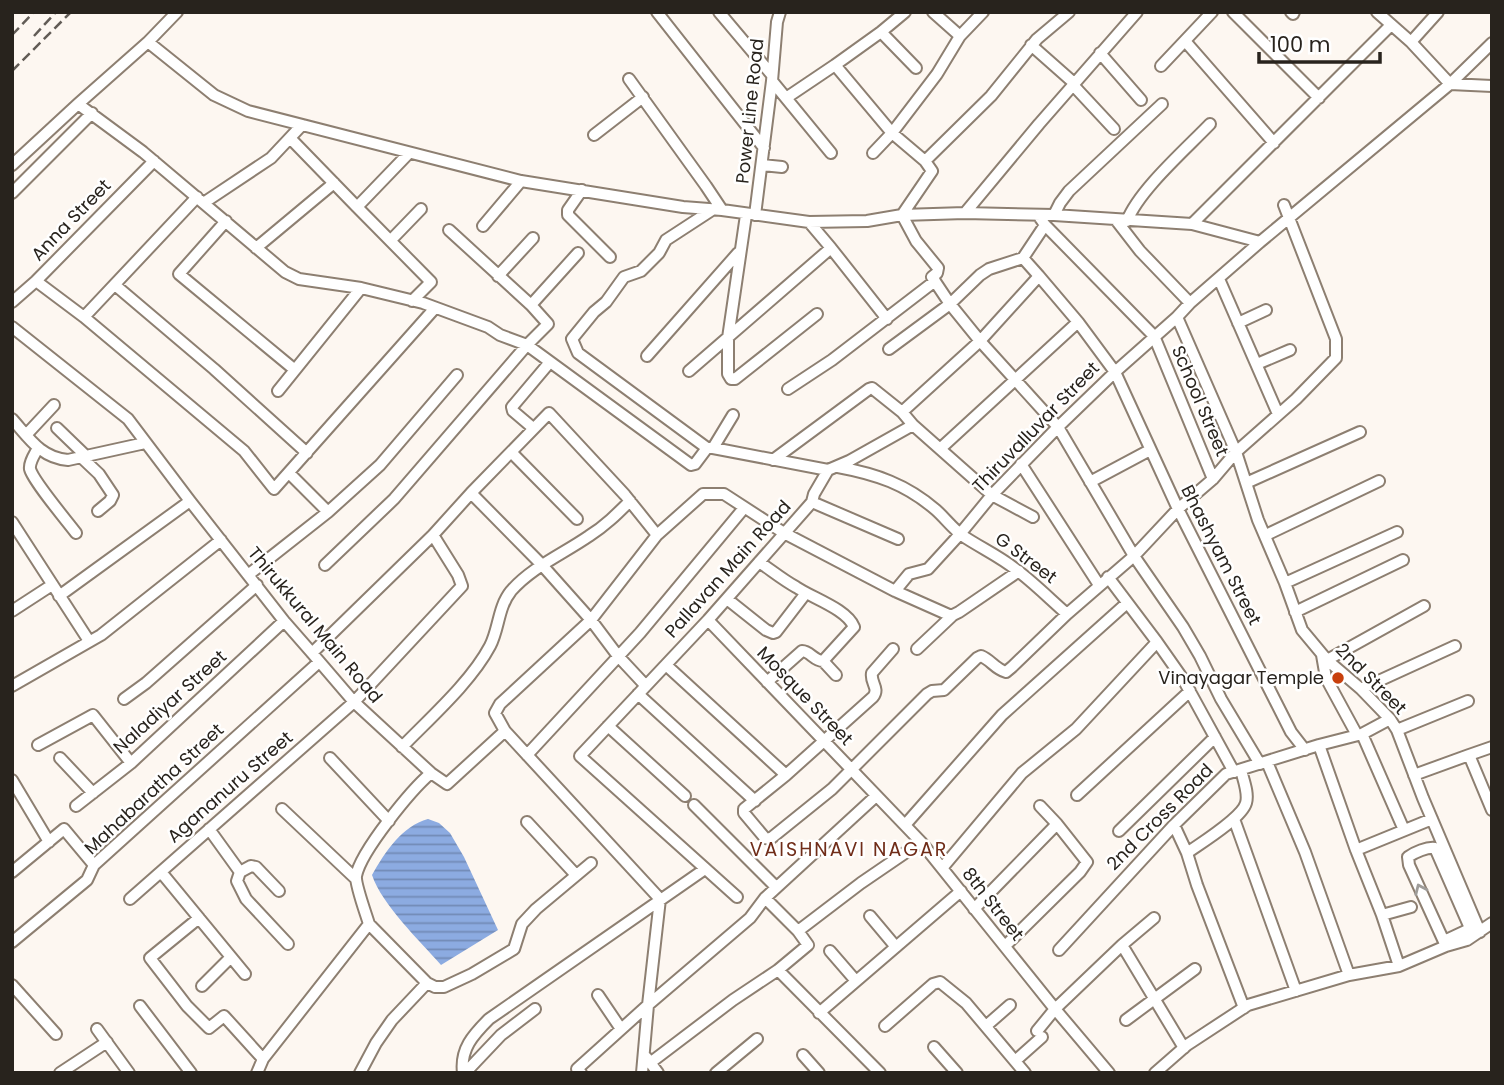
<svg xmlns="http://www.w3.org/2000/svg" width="1504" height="1085" viewBox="0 0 1504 1085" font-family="Poppins,sans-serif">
	<defs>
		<pattern id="water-rules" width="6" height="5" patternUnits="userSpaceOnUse" patternTransform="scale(1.75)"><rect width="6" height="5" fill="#8cabe1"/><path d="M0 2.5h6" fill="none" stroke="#728bb6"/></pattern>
	</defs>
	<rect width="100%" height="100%" fill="#fdf7f1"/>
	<path fill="url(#water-rules)" d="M428 819 439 823 450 833 464 857 498 930 441 965C420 941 382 905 372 875 385 852 402 826 428 819Z"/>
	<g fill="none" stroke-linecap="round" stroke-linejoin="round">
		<g stroke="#8d7f71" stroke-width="14">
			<path id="minor" d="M657 12 764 148
				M719 12 772 75
				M933 12 960 36
				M1233 12 1319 98
				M1291 12 1293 14 1294 12
				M1377 12 1411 42 1450 84 1492 43
				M881 32 916 68
				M1185 41 1274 143
				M148 42 177 12
				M1411 42 1438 12
				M1031 45 1074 83
				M1100 53 1141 100
				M835 65 892 133 925 161 932 171 902 215 916 241 938 268 937 273 932 277 950 304 980 341 1058 427 1134 556 1183 627 1200 656 1221 699 1260 764
				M1161 66 1212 12
				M629 79 706 186 722 210
				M772 81 831 153
				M1073 85 1114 129
				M786 98 835 65 881 32 905 12
				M78 104 143 152 285 272 299 279 361 288 423 303 488 327 500 335 527 345 691 465 695 464 707 448H713L828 470
				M594 135 643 97
				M290 138 357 207
				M409 153 357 207 431 282 412 301
				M873 153 892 133 937 74 960 36 983 12
				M925 161 991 96 1037 39 1069 12
				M12 165 78 104 148 42 214 95 248 111 521 181 683 207 722 210 809 222 867 221 902 215 965 213 1054 215 1192 224 1260 242 1450 84 1492 86
				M762 165 782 167
				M582 190 568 210V215L610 257
				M12 193 92 113
				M205 202 271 158 302 125
				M1284 205 1336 339V358L1296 399 1236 452 1258 520 1285 583 1302 630 1327 660 1361 689 1390 719 1397 730 1423 798 1480 932
				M965 213 1039 124 1137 12
				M746 215 728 338V374L731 379H735L817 314
				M755 215 772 81 777 22 780 12
				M1038 215 1045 225 1154 336 1213 479
				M1054 215 1060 203 1069 191 1162 104
				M1116 220 1140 251 1190 303
				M226 221 179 274 295 370
				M1127 221C1139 190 1186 149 1210 124
				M809 222 831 248 887 319
				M1192 224 1391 25
				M483 226 521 181
				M391 240 421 209
				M256 248 334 183
				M498 276 533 238
				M1039 276 1023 258 1045 225
				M1219 279 1278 414
				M36 281 84 317 244 451 274 489 435 308
				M115 285 214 369 307 453
				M12 302 36 281 154 161
				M531 305 578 253
				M84 317 197 197
				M1238 323 1266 310
				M12 327 128 419 190 501 284 621 312 653 354 702 431 773C411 790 361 851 356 876 355 884 366 914 369 924L263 1059 257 1073
				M889 349 950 304 980 275 989 269 1023 258
				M647 356 738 253
				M1257 364 1290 350
				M689 371 831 248
				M788 389 832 360 935 281
				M278 391 361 288
				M12 419C29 438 41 458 68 460L145 443
				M57 428 86 456
				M533 428 513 411 512 407 550 362
				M26 435 54 405
				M38 448C35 454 29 462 30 469 33 481 67 521 76 533
				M707 448 578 353 572 339 594 312 606 302 624 277 641 271 659 253 666 240 712 210
				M713 448 733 415
				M941 448 1078 322
				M511 452 577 519
				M81 457 99 474 113 495 110 501 98 511
				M773 460 869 389 872 388 902 412
				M1021 464 1099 585
				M838 467C876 474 906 484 936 510 945 518 953 529 963 536 981 548 1001 557 1018 571 1035 584 1051 600 1067 614
				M289 473 328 512
				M1090 482 1150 450
				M1246 483 1360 432
				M471 493 542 565 591 620 618 656 646 686
				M812 502 898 539
				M1033 517 992 495 913 425 902 412 980 341 1039 276 1078 322 1115 372 1178 509 1291 732 1305 750
				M12 522 89 641
				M1266 535 1379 481
				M759 562C771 570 783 580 796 587 812 598 847 609 854 627L823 661C814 661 810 651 802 651L767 682
				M325 565 394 499 527 345 548 324 531 305 449 230
				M248 575 328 512 380 465 457 375
				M1285 583 1397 532
				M895 591 909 574 928 569 960 534 992 495 1058 427 1115 372 1177 317
				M59 596 190 501
				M727 599 766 630 773 633 776 632 806 593
				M12 611 52 585
				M1295 612 1403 560
				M708 620 921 842 1055 1009 1109 1073
				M1157 642 1183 679 1234 772
				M893 649 872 673C870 683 880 688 873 697L786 775 744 809V813L765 838 770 839 832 789 927 694 932 691 944 690 977 658 981 656C991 660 995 669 1006 672L1012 667 1067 614 1134 556 1178 509 1213 479 1236 452 1177 317 1190 303 1260 242
				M917 649 953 615
				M312 653 433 535 471 493 549 413 625 495 657 535
				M1322 655 1326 678 1357 735
				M1327 660 1424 606
				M823 661 836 675
				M666 665 786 775
				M12 686 101 635 221 540
				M1361 689 1455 646
				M638 694 755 801
				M124 699 146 683 257 585
				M608 726 685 796
				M1397 730 1468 701
				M1362 734 1404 830
				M38 745 93 715 131 763
				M1319 745 1356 850 1382 915 1399 966
				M402 747C430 718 471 682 490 646 499 629 498 607 511 591 532 567 563 554 589 536 605 526 617 514 630 501
				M527 755 640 633 744 508
				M1469 755 1492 747
				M60 758 93 793
				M330 758 389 821
				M1267 762 1305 852 1349 975
				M431 773 447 784 505 731
				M1414 775 1469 755 1492 810
				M12 780 49 842
				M1077 795 1190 691
				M694 805 776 887
				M76 806 131 763 284 621
				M282 809 355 878
				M1234 819 1296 991
				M527 822 576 875
				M905 825 1002 715 1127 603
				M1174 825 1187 853 1197 885 1244 1008
				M209 829 240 872 251 866 256 867 279 891
				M1119 831 1215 737
				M1356 850 1432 819
				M1187 853C1201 843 1242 818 1246 803 1249 793 1243 779 1241 770
				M943 867 1022 773 1076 729 1157 642 1108 577
				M12 872 64 829 94 865
				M161 872 231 957
				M240 872 237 881 246 899 288 944
				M737 897 580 756 708 620 812 502 814 494 828 470 849 461 913 425
				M765 898 798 931 808 945 778 970
				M130 899 354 702 462 586 458 575 433 535
				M974 909 1057 824
				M1382 915 1411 907
				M870 916 896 947
				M199 918 150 958 187 1006 209 1028 224 1016 263 1059
				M798 931 861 883 921 842
				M1444 941 1476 926
				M12 942 87 880 94 865 319 662
				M1122 945 1154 918
				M1005 946 1080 872 1087 862 1057 824 1040 806
				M1446 946 1409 865 1408 857C1415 852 1427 847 1435 848L1470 928
				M1059 950 1174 825 1226 774 1319 745 1362 734 1390 719
				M830 951 856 981
				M427 983 435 987H444L472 974 514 949 522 924 536 909 591 863
				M12 985 56 1034
				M202 986 231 957 245 974
				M598 995 621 1029
				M140 1006 191 1073
				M819 1013 961 891
				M1126 1020 1195 969
				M885 1026 933 984 940 982 966 1003 1025 1073
				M986 1026 1010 1005
				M97 1029 129 1073
				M1037 1031 1055 1009 1122 945 1184 1048
				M934 1047 957 1073
				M803 1055 819 1073
				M646 1057 658 1073
				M1015 1061 1042 1037
				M650 1063 733 1000 778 970 880 1073
				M60 1073 107 1042
				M360 1073 376 1043 392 1020 427 983 369 924
				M463 1073C460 1049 473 1035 489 1019L705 869
				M465 1073 501 1035 535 1009
				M581 1073 577 1069 648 1005 660 899 505 731 495 713 500 704 591 620 657 535 703 494H724L784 533 895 591 949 615H953L959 612 1019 571
				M642 1073 648 1005 750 918 765 898 876 796
				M716 1073 757 1039
				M1155 1073 1187 1045 1248 1005 1349 975 1399 966 1446 946 1467 940 1492 923"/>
		</g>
		<use href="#minor" stroke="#fff" stroke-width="10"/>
		<path stroke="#625c56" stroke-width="2.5" stroke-dasharray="10 5" stroke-linecap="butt" d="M12 35 34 12
			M34 36 56 12
			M12 71 71 12"/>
	</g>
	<defs><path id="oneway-chevron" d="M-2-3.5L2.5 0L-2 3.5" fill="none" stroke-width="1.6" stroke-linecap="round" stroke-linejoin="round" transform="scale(1.75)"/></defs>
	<use stroke="#9e9c99" href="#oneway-chevron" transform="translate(1420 889) rotate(-114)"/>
	<circle fill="#c8400d" stroke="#fff" stroke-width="2.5" cx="1338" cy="678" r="7"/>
	<g text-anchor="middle" stroke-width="5" stroke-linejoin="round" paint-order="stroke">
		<g font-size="18" fill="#28231d" stroke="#fff">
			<text transform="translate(750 111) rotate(-84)" y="6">Power Line Road</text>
			<text transform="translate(71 220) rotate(-46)" y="6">Anna Street</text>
			<text transform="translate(1200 401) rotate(67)" y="6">School Street</text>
			<text transform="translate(1036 427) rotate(-46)" y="6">Thiruvalluvar Street</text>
			<text transform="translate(1221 555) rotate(63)" y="6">Bhashyam Street</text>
			<text transform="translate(1026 558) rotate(37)" y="6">G Street</text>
			<text transform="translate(728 569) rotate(-48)" y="6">Pallavan Main Road</text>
			<text transform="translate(315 625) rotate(50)" y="6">Thirukkural Main Road</text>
			<text transform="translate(1371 679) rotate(45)" y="6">2nd Street</text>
			<text transform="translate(805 696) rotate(46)" y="6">Mosque Street</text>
			<text transform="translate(170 702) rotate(-42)" y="6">Naladiyar Street</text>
			<text transform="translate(230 787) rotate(-41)" y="6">Agananuru Street</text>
			<text transform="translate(154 789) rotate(-43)" y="6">Mahabaratha Street</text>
			<text transform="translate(1160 817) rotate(-45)" y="6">2nd Cross Road</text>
			<text transform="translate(993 904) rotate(52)" y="6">8th Street</text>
		</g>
		<g font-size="18" fill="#28231d" stroke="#fff" text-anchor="end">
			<text x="1324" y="684">Vinayagar Temple</text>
		</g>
		<g font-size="19" letter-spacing="2" fill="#702d19" stroke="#fff">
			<text x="849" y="856">VAISHNAVI NAGAR</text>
		</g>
	</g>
	<rect width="1504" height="1085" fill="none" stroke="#28231d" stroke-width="28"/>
	<path d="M1259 52v10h121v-10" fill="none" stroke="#28231d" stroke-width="3.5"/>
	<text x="1270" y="52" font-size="21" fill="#28231d" stroke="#ffffff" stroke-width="5" paint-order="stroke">100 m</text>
</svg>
